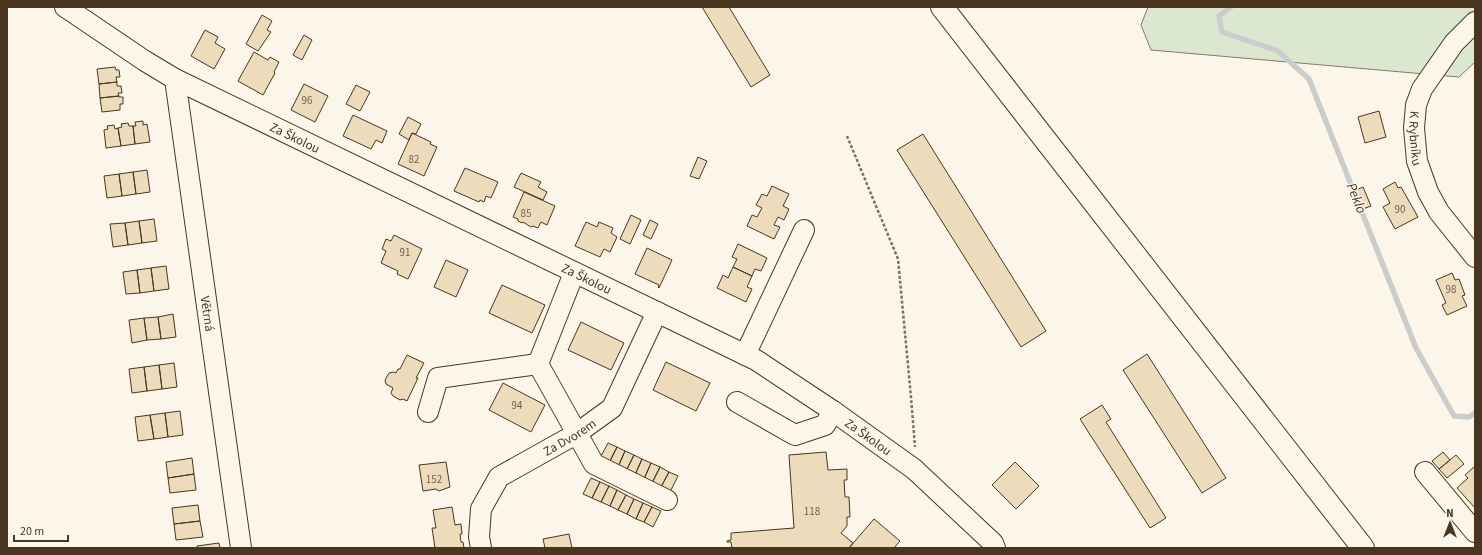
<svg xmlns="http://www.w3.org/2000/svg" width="1482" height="555" viewBox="0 0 1482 555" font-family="'Source Sans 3',sans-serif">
	<rect width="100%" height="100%" fill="#fbf6e9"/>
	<path fill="#dce7d0" stroke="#887966" d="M1148 7H1475V62L1459 77 1151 50 1141 25Z"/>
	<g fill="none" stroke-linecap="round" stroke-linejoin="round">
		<path stroke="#c9cecd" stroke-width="5.5" d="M1231 7 1219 16 1222 32 1278 51 1309 79 1416 348 1454 416 1469 417 1475 413"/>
	</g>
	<path fill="#ecdcbc" stroke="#4a3520" d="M702 7H729L770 75 751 87Z
		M262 15 272 21 267 30 271 32 258 51 246 44Z
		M205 30 218 37 215 43 225 49 214 69 191 56Z
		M304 35 312 40 302 60 293 55Z
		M254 52 268 60 270 57 279 62 274 72 275 73 263 95 238 81Z
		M115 67 116 70H119L120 77H116L117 82 99 84 97 69Z
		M117 82V86H121L122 93H118L119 96 100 98 99 84Z
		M304 84 328 96 315 122 291 110Z
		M356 85 370 92 360 111 346 104Z
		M119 96V97H123V104H120V110L102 112 100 98Z
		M1379 111 1386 137 1365 143 1358 117Z
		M353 115 387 131 382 143 376 140 371 149 343 136Z
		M408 117 421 124 416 134 412 133 409 140 399 134Z
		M143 121V125L147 124 150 142 135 144 133 126H136L135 122Z
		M128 123 129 126H133L135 144 121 146 118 128 122 127 121 124Z
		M114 125 115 129 118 128 121 146 106 148 104 130 108 129 107 126Z
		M412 133 431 142 430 144 437 147 424 176 398 164Z
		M923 134 1046 331 1021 347 897 150Z
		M698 157 707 161 699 179 690 176Z
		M465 168 498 182 491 198 486 196 484 202 480 200 479 202 454 191Z
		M147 170 150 192 136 194 133 172Z
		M133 172 136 194 122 196 119 174Z
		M521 173 541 182 538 187 547 192 543 200 514 187Z
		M119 174 122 196 107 198 104 176Z
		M1395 182 1398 188 1401 187 1418 217 1395 229 1383 207 1390 203 1383 189Z
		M772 186 789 194 783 206 789 209 784 220 778 217 774 225 780 227 774 239 747 226 752 215 757 217 762 208 756 205 762 194 767 196Z
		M1363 187 1371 206 1363 209 1354 191Z
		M524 192 555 206 547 225 541 222 538 228 533 226 531 227 523 222 522 223 518 221V219L513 217Z
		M631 215 641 220 630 244 620 239Z
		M154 219 157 241 142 243 139 221Z
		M650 220 658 224 651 239 643 235Z
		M139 221 142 243 128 245 125 223Z
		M586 222 597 227 599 222 613 228 611 233 617 237 610 252 604 249 600 257 575 246Z
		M125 223 128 245 113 247 110 224Z
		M394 235 422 249 408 279 397 274 398 271 381 263 386 251 382 249 386 239 391 241Z
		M738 244 767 258 761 271 755 269 752 276 733 267 737 259 732 257Z
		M647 248 672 260 659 288 658 287 659 285 635 274Z
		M446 260 468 270 456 297 434 287Z
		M166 266 169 289 154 291 151 268Z
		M733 267 752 276 747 287 752 289 746 302 717 288 723 275 728 278Z
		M151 268 154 291 140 293 137 270Z
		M137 270 140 293 126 294 123 272Z
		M1452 273 1455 280 1459 279 1465 295 1462 296 1467 306 1447 315 1442 305 1446 303 1436 280Z
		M502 285 545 305 532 333 489 313Z
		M173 314 176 337 161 339 158 317Z
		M158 317 161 339 147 340 144 318Z
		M144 318 147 340 132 343 129 320Z
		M581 322 624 343 611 370 568 350Z
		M1147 354 1226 478 1202 493 1123 370Z
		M407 355 424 363 416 378H418L407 401 403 399 400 400 393 396 391 393 393 388 386 384 385 380 389 373 393 372 396 373 398 369H400Z
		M666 362 710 383 696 411 653 390Z
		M174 363 177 387 162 389 159 365Z
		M159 365 162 389 147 391 144 367Z
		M144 367 147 391 132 393 129 369Z
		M503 383 545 405 531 432 489 410Z
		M1102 405 1111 419 1106 422 1166 518 1150 528 1080 419Z
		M180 411 183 435 168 437 165 413Z
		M165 413 168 437 154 439 150 415Z
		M150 415 154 439 138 441 135 417Z
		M608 443 617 447 609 463 600 458Z
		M617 447 625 451 618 467 609 463Z
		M625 451 634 455 626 471 618 467Z
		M826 452 828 470 847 469V480H844L845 497H849L850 517H847V526L841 533 853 543 849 548H732L731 542H727V541L731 540V533L794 528 789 455Z
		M1443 452 1450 460 1439 469 1432 461Z
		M634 455 642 459 635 475 626 471Z
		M1456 455 1464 464 1447 478 1439 469Z
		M192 458 194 474 168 478 166 462Z
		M642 459 651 463 644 479 635 475Z
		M446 462 450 487 439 491 436 489 423 491 419 465Z
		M1015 462 1039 486 1016 509 992 485Z
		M651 463 660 467 652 483 644 479Z
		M1475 466V508L1457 488 1468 478 1465 475Z
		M660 467 669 472 661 487 652 483Z
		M669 472 678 476 670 492 661 487Z
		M194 474 196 490 170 493 168 478Z
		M591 478 600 482 592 498 583 494Z
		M600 482 609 486 601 502 592 498Z
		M609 486 617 490 610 506 601 502Z
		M617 490 626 495 618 510 610 506Z
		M626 495 634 499 627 514 618 510Z
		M634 499 643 503 636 519 627 514Z
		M643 503 652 507 644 522 636 519Z
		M198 505 200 521 174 524 172 508Z
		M452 507 455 525 461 524 462 534H460L461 542H463L464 548H435L432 528H436L433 510Z
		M652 507 661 511 653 527 644 522Z
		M874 519 900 541 894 548H849Z
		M200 521 203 537 176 540 174 524Z
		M569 534 572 548H545L543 539Z
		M219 543 220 548H197V546Z"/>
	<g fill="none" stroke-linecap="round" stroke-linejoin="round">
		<g stroke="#4a3520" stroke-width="22">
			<g id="minor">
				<path id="s1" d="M65 7 145 61 175 79 756 360 833 411 914 469 993 543 995 548"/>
				<path id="s2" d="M1475 22 1454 43 1422 89 1416 105 1414 128 1417 161 1428 192 1439 212 1475 257"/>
				<path id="s3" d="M175 79 241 548"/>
				<path d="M745 355 804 230"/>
				<path d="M538 364 574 273"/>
				<path d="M737 402 795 435 825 425 833 411"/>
				<path d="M428 412 438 378 538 364 594 464 667 500"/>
				<path d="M1425 472 1475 532"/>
				<path id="s4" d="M481 548 479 537 481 509 499 477 576 434 612 408 657 312"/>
			</g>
		</g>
		<g stroke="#4a3520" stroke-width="24">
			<path id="major" d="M942 7 1363 548"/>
		</g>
		<path stroke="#7f6f5c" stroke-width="2.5" stroke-dasharray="3 2" stroke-linecap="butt" d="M847 136 898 259 911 397 915 447"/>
		<use href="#minor" stroke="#fbf6e9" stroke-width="20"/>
		<use href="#major" stroke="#fbf6e9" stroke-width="22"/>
	</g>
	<g text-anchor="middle" stroke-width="3" stroke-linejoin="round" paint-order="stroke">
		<g font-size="11" fill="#725f47">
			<text x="307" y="104">96</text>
			<text x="414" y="163">82</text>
			<text x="1400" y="213">90</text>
			<text x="526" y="217">85</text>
			<text x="405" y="256">91</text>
			<text x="1451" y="293">98</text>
			<text x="517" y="409">94</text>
			<text x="434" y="483">152</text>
			<text x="812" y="515">118</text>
		</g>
		<g font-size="13" fill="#4a3520" stroke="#fbf6e9">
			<text dy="5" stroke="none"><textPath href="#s1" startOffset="265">Za Školou</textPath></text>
			<text dy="5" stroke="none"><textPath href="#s2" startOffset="136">K Rybníku</textPath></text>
			<text dy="5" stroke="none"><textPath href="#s1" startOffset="589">Za Školou</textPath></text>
			<text dy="5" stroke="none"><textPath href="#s3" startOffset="237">Větrná</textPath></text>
			<text dy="5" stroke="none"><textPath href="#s4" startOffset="157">Za Dvorem</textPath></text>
			<text dy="5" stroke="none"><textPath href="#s1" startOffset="913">Za Školou</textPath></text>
		</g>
		<g font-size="14" font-style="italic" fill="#4a3520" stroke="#fbf6e9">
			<text transform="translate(1357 198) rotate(68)" y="5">Peklo</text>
		</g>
	</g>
	<rect width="1482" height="555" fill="none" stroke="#4a3520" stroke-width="16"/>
	<g transform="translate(1450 523)" stroke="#fbf6e9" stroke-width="3" paint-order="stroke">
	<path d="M0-3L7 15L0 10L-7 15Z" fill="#4a3520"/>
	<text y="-6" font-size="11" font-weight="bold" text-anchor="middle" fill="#4a3520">N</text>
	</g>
	<path d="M14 535v6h54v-6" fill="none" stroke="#4a3520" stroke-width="2"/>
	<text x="20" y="535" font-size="12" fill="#4a3520" stroke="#fbf6e9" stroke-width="3" paint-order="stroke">20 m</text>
</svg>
